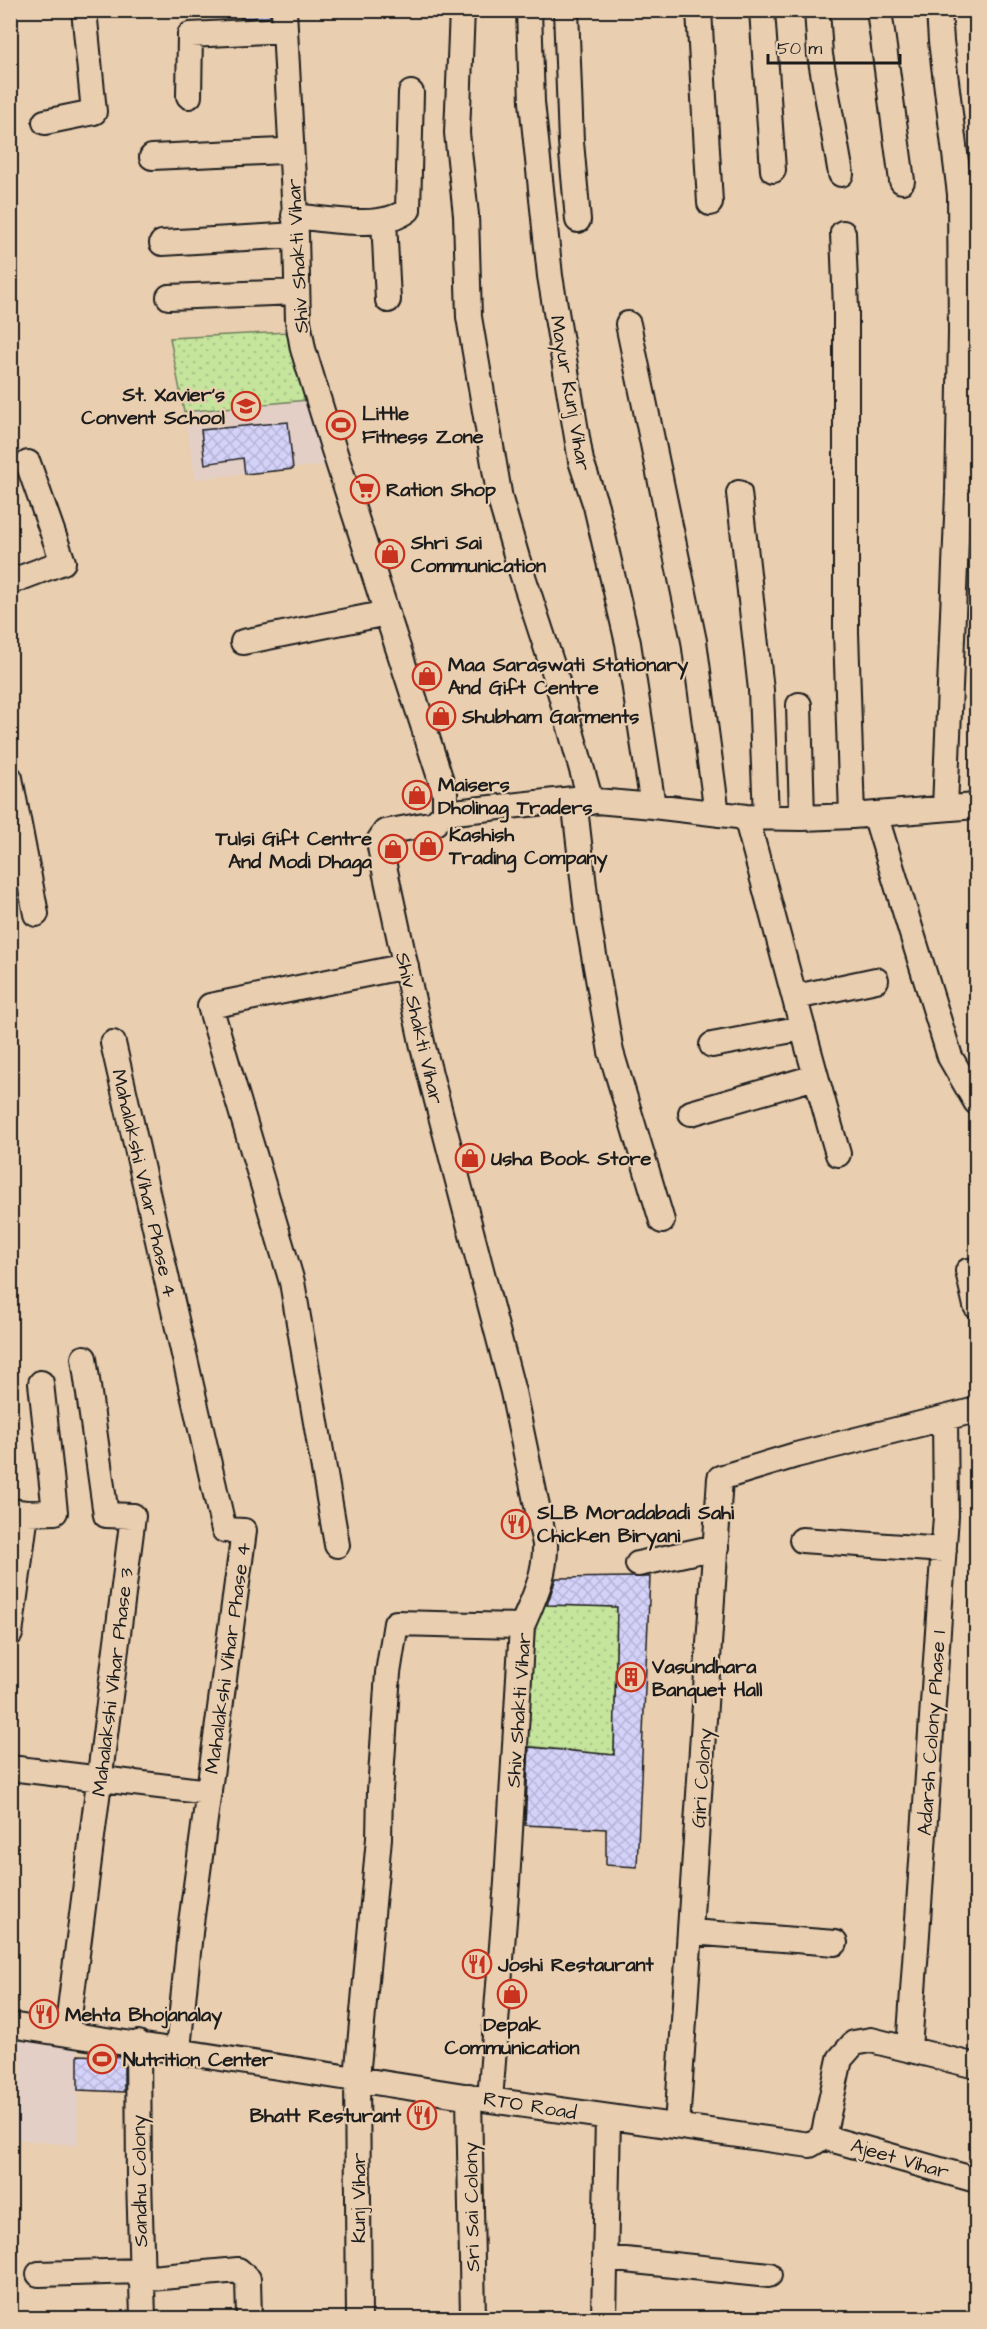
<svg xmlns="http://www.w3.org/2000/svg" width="987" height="2329" viewBox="0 0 987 2329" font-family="'Architects Daughter',sans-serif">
	<defs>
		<pattern id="grass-dots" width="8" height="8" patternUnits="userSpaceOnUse" patternTransform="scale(1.5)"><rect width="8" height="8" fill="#c5e49c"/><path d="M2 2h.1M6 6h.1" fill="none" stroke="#a9c386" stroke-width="1.8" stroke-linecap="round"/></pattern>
		<pattern id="building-cross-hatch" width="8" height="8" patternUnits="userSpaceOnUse" patternTransform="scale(1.5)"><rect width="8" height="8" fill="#d5d2fa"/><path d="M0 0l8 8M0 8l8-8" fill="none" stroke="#b6b4d6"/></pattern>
	</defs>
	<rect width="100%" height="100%" fill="#e9ceb0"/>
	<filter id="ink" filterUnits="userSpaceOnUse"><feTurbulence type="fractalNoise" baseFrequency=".0167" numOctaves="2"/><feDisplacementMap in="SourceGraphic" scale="12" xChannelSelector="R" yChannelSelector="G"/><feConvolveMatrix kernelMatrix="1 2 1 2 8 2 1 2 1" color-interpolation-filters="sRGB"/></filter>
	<g filter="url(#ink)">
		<path fill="#e3cfc6" d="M289 332 330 464 196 479 170 338Z
			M15 2034 78 2043V2146L16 2139Z"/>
		<path fill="url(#grass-dots)" stroke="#70805c" stroke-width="1.5" d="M289 332 307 400 184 412 170 338Z
			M543 1604 617 1607 614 1755 528 1746 535 1625Z"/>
		<path fill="url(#building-cross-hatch)" stroke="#1c1c1c" stroke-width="1.5" d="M240 10H270V17L241 18Z
			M288 422 293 469 245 474 243 458 205 464 201 430Z
			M633 1577H650L637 1867 606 1865V1829L525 1825 529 1747 614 1755 617 1607 547 1605 556 1578Z
			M78 2055 124 2057V2092L78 2090Z"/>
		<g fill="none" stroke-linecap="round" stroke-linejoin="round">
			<g stroke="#1c1c1c" stroke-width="28">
				<path id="minor" d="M284 10 296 235 298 321 303 349 333 447 445 793V813L435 823 385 832 379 841 381 852 423 1047 513 1392 545 1544C546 1574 534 1598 522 1626L507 1882 490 2100
					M462 10 457 133 466 215 469 317 500 499 517 558 555 674 591 802
					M529 10 532 102 550 276 581 461 596 506 628 643 653 806
					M566 10 571 142 578 220
					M699 10 710 203
					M762 10 773 170
					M817 10 820 55 841 174
					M879 10 902 181
					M939 10 941 41 960 194 961 333 958 493 945 808
					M189 96 190 35 285 30
					M45 122 94 112 84 10
					M152 157 282 151 291 148
					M294 216C327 219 381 231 408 210L411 93
					M384 220 388 300
					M843 233 846 309V632L852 816
					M162 243 296 235
					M169 297 297 292
					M628 324 694 641 717 814
					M739 493 761 690 766 817
					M10 582 63 562 28 463
					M243 642 387 613
					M799 705 802 818
					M10 778 36 914
					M574 799 588 921 611 1052 662 1221
					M445 813 574 799 653 806 746 817 802 818 852 816 976 806
					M875 814 950 1057 976 1102
					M746 817C777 929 805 1042 838 1154
					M796 997 876 980
					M113 1043 224 1530 244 1531 191 1923 178 2049
					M712 1045 803 1028
					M691 1113 815 1077
					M968 1271 976 1306
					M10 1511 26 1513 55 1512 41 1383
					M802 1540 944 1550
					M337 1545 292 1282 210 1006 406 966
					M638 1564 716 1547
					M10 1634 26 1513
					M10 1768 209 1792
					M691 1932 835 1943
					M10 2025 490 2100 810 2145 823 2137 840 2059 854 2043 871 2040 976 2066
					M67 2032 133 1516 106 1515 84 1358
					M138 2043 139 2178 143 2318
					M909 2049 946 1516 945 1418
					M469 2096 473 2318
					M677 2126 720 1478 796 1455 976 1410
					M823 2137 976 2180
					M606 2258 769 2275
					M39 2274 140 2271
					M140 2279 238 2270 248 2279 249 2318
					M359 2318 357 2078 379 1838 380 1791 388 1673 396 1623 522 1626
					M604 2318 608 2117"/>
			</g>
			<use href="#minor" stroke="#e9ceb0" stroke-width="24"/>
		</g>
	</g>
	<defs>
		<g id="school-ring" transform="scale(1.5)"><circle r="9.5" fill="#e9ceb0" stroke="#c8321e" stroke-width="1.5"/><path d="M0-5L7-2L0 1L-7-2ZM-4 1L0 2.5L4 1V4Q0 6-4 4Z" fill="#c8321e"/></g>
		<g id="stadium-ring" transform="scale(1.5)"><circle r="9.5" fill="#e9ceb0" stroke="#c8321e" stroke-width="1.5"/><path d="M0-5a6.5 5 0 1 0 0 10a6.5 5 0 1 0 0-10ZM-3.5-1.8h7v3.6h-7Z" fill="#c8321e"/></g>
		<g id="supermarket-ring" transform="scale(1.5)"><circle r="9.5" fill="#e9ceb0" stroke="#c8321e" stroke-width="1.5"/><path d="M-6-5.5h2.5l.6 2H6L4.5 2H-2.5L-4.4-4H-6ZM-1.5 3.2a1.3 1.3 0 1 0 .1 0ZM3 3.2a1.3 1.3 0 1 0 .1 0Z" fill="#c8321e"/></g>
		<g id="shop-ring" transform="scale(1.5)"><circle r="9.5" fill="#e9ceb0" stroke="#c8321e" stroke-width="1.5"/><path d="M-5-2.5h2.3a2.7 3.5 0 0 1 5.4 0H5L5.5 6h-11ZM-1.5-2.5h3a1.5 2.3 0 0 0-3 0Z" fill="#c8321e"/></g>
		<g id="restaurant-ring" transform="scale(1.5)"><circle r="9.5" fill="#e9ceb0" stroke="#c8321e" stroke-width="1.5"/><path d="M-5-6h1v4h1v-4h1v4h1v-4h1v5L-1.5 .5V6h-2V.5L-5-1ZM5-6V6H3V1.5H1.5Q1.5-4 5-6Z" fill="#c8321e"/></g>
		<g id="building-ring" transform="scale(1.5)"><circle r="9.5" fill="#e9ceb0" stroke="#c8321e" stroke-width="1.5"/><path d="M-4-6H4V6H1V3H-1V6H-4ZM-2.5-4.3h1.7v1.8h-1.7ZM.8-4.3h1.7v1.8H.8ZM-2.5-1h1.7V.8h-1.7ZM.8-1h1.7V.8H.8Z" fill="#c8321e"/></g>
	</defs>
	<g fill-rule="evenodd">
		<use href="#school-ring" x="246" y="406"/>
		<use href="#stadium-ring" x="341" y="425"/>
		<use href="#supermarket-ring" x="365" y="489"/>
		<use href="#shop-ring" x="390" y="554"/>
		<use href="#shop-ring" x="427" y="676"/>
		<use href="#shop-ring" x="441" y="716"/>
		<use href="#shop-ring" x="417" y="795"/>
		<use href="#shop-ring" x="428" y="846"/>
		<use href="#shop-ring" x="393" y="849"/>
		<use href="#shop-ring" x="470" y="1158"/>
		<use href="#restaurant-ring" x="516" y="1524"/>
		<use href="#building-ring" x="631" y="1677"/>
		<use href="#restaurant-ring" x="477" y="1964"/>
		<use href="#shop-ring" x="512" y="1994"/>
		<use href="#restaurant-ring" x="44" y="2014"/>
		<use href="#stadium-ring" x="102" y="2059"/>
		<use href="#restaurant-ring" x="422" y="2115"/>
	</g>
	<g text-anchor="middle" stroke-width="4.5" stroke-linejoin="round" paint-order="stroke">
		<g font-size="20" fill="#1c1c1c" stroke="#e9ceb0">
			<text transform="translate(297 256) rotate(-93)" y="7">Shiv Shakti Vihar</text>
			<text transform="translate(571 393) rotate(80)" y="7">Mayur Kunj Vihar</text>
			<text transform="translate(420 1028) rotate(77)" y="7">Shiv Shakti Vihar</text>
			<text transform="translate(145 1183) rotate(77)" y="7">Mahalakshi Vihar Phase 4</text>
			<text transform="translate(227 1658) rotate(-82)" y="7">Mahalakshi Vihar Phase 4</text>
			<text transform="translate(112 1682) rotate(-83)" y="7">Mahalakshi Vihar Phase 3</text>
			<text transform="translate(518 1710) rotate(-86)" y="7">Shiv Shakti Vihar</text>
			<text transform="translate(931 1733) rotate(-86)" y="7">Adarsh Colony Phase 1</text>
			<text transform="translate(701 1778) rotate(-86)" y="7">Giri Colony</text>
			<text transform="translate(530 2105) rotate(9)" y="7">RTO Road</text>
			<text transform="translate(900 2158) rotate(16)" y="7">Ajeet Vihar</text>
			<text transform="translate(139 2181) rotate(-91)" y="7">Sandhu Colony</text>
			<text transform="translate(358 2198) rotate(-90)" y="7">Kunj Vihar</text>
			<text transform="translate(471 2207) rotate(-91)" y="7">Sri Sai Colony</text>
		</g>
		<g font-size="20" font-weight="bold" fill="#1c1c1c" stroke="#e9ceb0" text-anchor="start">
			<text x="225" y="401" text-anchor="end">St. Xavier's<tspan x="225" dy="23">Convent School</tspan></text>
			<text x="362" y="420">Little<tspan x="362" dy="23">Fitness Zone</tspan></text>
			<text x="386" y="496">Ration Shop</text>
			<text x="411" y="549">Shri Sai<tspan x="411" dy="23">Communication</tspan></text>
			<text x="448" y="671">Maa Saraswati Stationary<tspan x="448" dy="23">And Gift Centre</tspan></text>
			<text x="462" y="723">Shubham Garments</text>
			<text x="438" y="791">Maisers<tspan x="438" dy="23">Dholinag Traders</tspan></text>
			<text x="449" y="841">Kashish<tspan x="449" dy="23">Trading Company</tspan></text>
			<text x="372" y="845" text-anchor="end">Tulsi Gift Centre<tspan x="372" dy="23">And Modi Dhaga</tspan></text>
			<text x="491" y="1165">Usha Book Store</text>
			<text x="537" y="1519">SLB Moradabadi Sahi<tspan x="537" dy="23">Chicken Biryani</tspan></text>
			<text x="652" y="1673">Vasundhara<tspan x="652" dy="23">Banquet Hall</tspan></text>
			<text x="498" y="1971">Joshi Restaurant</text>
			<text x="65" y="2021">Mehta Bhojanalay</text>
			<text x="512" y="2031" text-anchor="middle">Depak<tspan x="512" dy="23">Communication</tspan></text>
			<text x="123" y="2066">Nutrition Center</text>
			<text x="401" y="2122" text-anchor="end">Bhatt Resturant</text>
		</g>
	</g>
	<rect width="987" height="2329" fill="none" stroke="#e9ceb0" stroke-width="36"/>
	<rect x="18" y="18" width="951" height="2293" fill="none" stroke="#1c1c1c" stroke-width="2" filter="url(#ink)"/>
	<path d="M768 54v9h132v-9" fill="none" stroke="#1c1c1c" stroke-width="3"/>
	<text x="777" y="54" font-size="18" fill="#1c1c1c" stroke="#e9ceb0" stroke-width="4.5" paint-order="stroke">50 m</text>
</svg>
